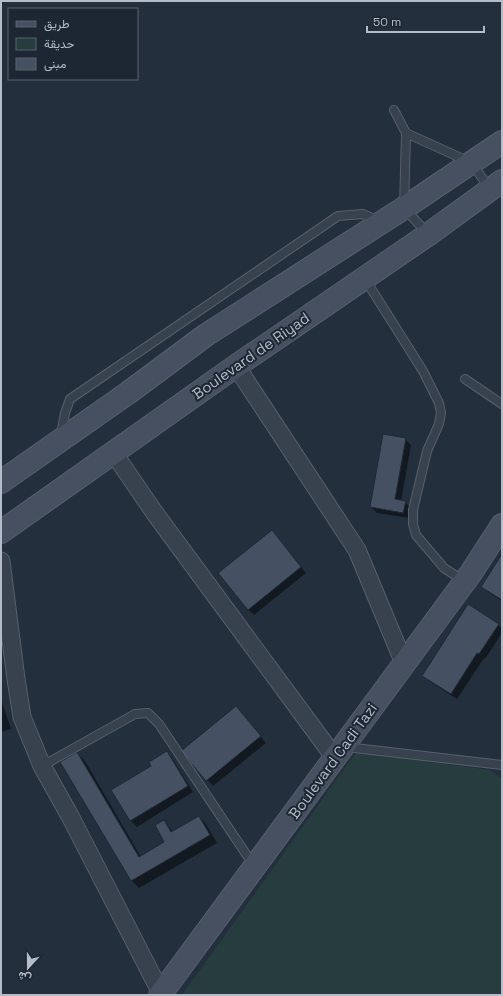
<svg xmlns="http://www.w3.org/2000/svg" width="503" height="996" viewBox="0 0 503 996" font-family="'Space Grotesk',Vazirmatn,sans-serif">
	<rect width="100%" height="100%" fill="#242f3e"/>
	<path fill="#263c3f" d="M357 751 490 770 502 779V995H182Z"/>
	<path fill="#0007" d="M405 439 411 445 401 501 405 502 411 508 409 518 377 513 371 507Z
		M277 538 306 573 254 615 248 609Z
		M502 556V601L488 592 483 587Z
		M498 625 502 628V633L485 659 484 658 457 699 429 681 423 675Z
		M1 699 11 729 1 732Z
		M236 707 266 743 213 786 182 751Z
		M166 752 172 758 193 792 137 827 131 821 112 790 152 766Z
		M77 753 85 761 141 857 166 842 164 821 173 832 199 817 206 824 217 843 139 888 132 881 62 762Z"/>
	<path fill="#455162" stroke="#1f2835" d="M383 434 406 438 395 499 406 501 403 513 370 507Z
		M272 530 301 567 248 610 218 573Z
		M502 554V600L481 587Z
		M468 604 499 624 479 654 477 653 451 694 422 676Z
		M236 706 261 736 206 781 181 751Z
		M167 751 188 786 130 821 111 790 151 766 149 762Z
		M77 752 139 857 164 842 155 825 164 820 171 832 199 816 210 835 131 881 60 762Z"/>
	<g fill="none" stroke-linecap="round" stroke-linejoin="round">
		<g stroke="#565f6c" stroke-width="10">
			<path id="lane" d="M394 110 406 133 404 208 428 234
				M406 133 472 163 489 188
				M365 279 423 371 439 403 441 413 439 424 427 451 413 510V524L416 535 444 568 464 581
				M465 379 502 404
				M61 435 65 413 70 399 338 216 363 214 379 221
				M346 747 502 765
				M42 766 135 714 148 713 159 724 254 866"/>
		</g>
		<g stroke="#565f6c" stroke-width="19">
			<path id="street" d="M236 366 357 550 404 663
				M113 452 154 512 335 758
				M1 561 16 679 22 717 42 766 70 816 161 993"/>
		</g>
		<g stroke="#565f6c" stroke-width="24">
			<path id="secondary" d="M1 482 128 393 206 335 404 208 502 142
				M1 532 236 366 429 234 502 181
				M160 995 471 573 502 525"/>
		</g>
		<use href="#lane" stroke="#38414e" stroke-width="8"/>
		<use href="#street" stroke="#38414e" stroke-width="17"/>
		<use href="#secondary" stroke="#465061" stroke-width="22"/>
	</g>
	<g text-anchor="middle" stroke-width="4" stroke-linejoin="round" paint-order="stroke">
		<g font-size="15" fill="#b4bcc9" stroke="#1d2633">
			<text transform="translate(251 356) rotate(-35)" y="5">Boulevard de Riyad</text>
			<text transform="translate(333 761) rotate(-54)" y="5">Boulevard Cadi Tazi</text>
		</g>
	</g>
	<rect width="503" height="996" fill="none" stroke="#b4bcc9" stroke-width="4"/>
	<rect x="8" y="8" width="130" height="72" fill="#1d2633" stroke="#59626f"/>
	<rect x="16" y="21" width="20" height="6" fill="#465061" stroke="#59626f"/>
	<text x="44" y="28" font-size="12" fill="#b4bcc9">طريق</text>
	<rect x="16" y="38" width="20" height="12" fill="#263c3f" stroke="#59626f"/>
	<text x="44" y="48" font-size="12" fill="#b4bcc9">حديقة</text>
	<rect x="16" y="58" width="20" height="12" fill="#455162" stroke="#59626f"/>
	<text x="44" y="68" font-size="12" fill="#b4bcc9">مبنى</text>
	<g transform="translate(28 968) rotate(201)" stroke="#1d2633" stroke-width="3" paint-order="stroke">
	<path d="M0-3L7 15L0 10L-7 15Z" fill="#b4bcc9"/>
	<text y="-6" font-size="11" font-weight="bold" text-anchor="middle" fill="#b4bcc9">ش</text>
	</g>
	<path d="M367 26v6h117v-6" fill="none" stroke="#b4bcc9" stroke-width="2"/>
	<text x="373" y="26" font-size="12" fill="#b4bcc9" stroke="#1d2633" stroke-width="3" paint-order="stroke">50 m</text>
</svg>
